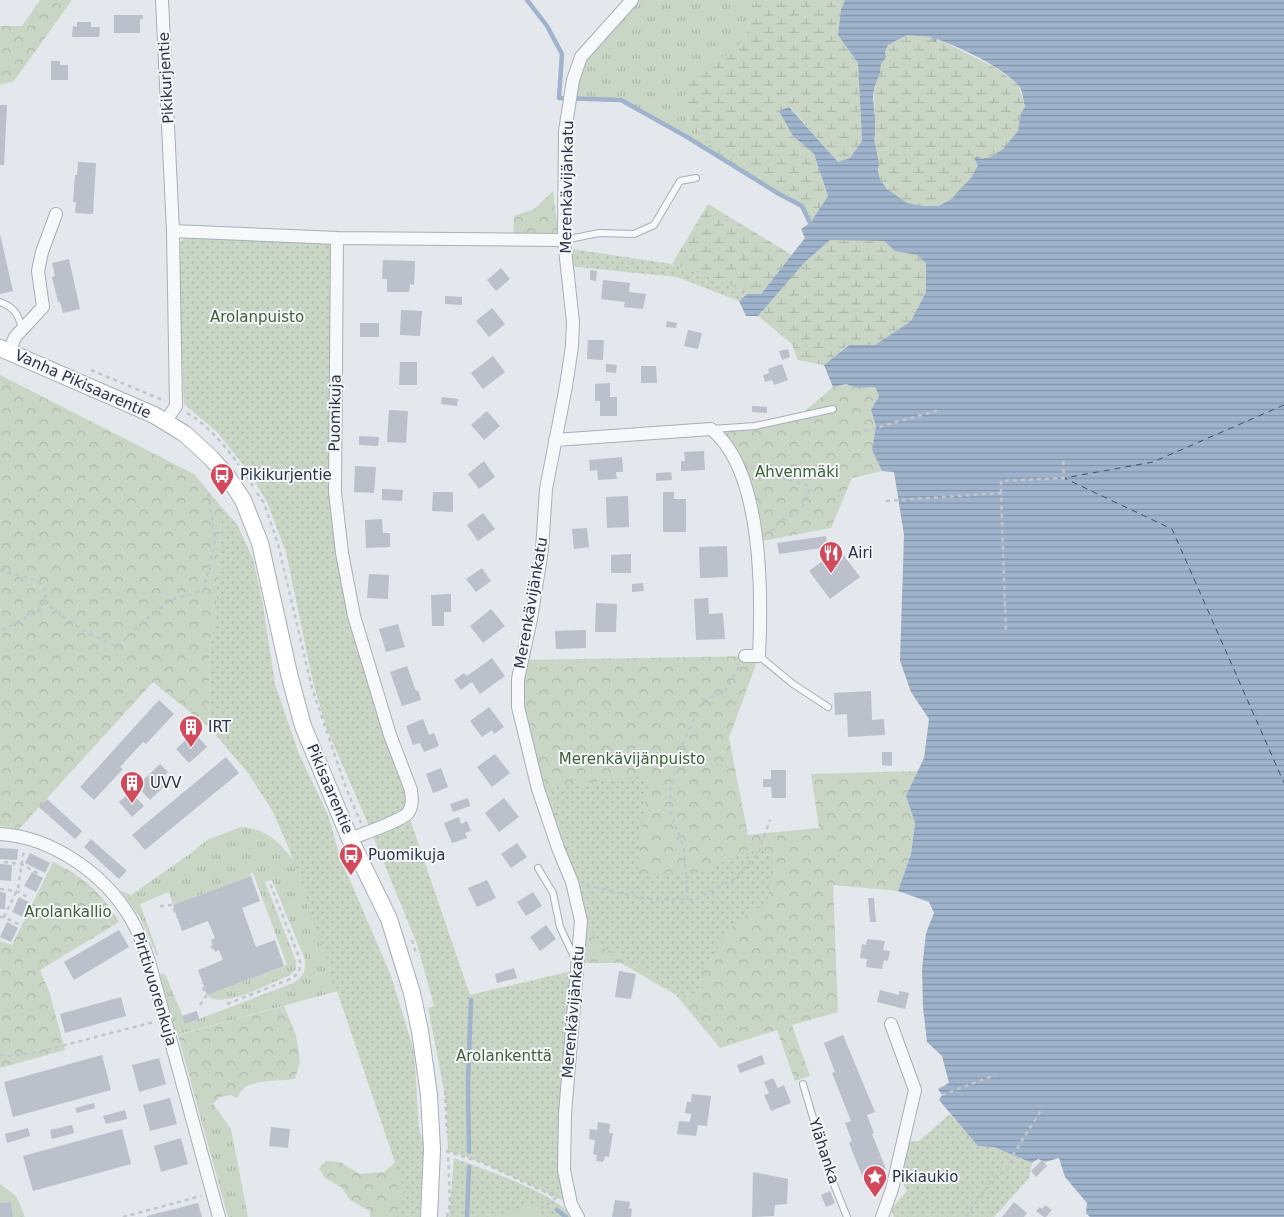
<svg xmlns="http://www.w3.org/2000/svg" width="1284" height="1217" viewBox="0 0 1284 1217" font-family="'DejaVu Sans',sans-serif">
	<defs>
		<pattern id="grass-tufts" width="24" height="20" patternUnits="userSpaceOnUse" patternTransform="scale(1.25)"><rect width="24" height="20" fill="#c9d6c5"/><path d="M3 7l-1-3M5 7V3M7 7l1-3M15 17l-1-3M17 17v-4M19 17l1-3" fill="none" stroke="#adb8ab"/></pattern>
		<pattern id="forest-crowns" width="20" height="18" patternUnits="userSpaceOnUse" patternTransform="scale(1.25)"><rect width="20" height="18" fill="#c9d6c5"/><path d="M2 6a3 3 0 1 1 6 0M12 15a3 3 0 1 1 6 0" fill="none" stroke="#adb8ab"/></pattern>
		<pattern id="wetland-marsh" width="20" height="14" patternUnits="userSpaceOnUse" patternTransform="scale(1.25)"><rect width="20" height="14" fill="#c9d6c5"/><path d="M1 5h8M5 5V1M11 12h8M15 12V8" fill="none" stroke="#adb8ab"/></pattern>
		<pattern id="park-dots" width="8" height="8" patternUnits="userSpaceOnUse" patternTransform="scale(1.25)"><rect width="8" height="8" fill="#c9d6c5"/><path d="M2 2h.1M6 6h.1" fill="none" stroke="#adb8ab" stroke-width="1.8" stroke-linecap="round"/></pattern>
		<pattern id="water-rules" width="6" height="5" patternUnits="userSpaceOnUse" patternTransform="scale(1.25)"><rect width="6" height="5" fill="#9fb4cc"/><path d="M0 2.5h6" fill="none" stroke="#8293a7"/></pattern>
	</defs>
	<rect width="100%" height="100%" fill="#e4e7ec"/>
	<path fill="url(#grass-tufts)" d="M635 0H756L745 38 732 53 701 67 685 110 713 153 687 137 621 100 570 98 577 67Z
		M241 827C266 828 279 842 294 861L338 991 176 1035 160 974 162 973 166 976 186 1024 293 983C304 977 307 969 304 957L272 880 265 882 296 961V969L289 976C270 982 222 1011 207 995L287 965 253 873 250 874 251 876 173 905 169 892 140 904 158 954 157 956 141 919 120 890 131 895 191 853 207 840Z
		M213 1104 231 1129 248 1217H228L197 1105Z
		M0 1184 16 1196 25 1217H13L11 1202 0 1203Z"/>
	<path fill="url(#forest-crowns)" d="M40 0H72L14 81 0 85V26H22Z
		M553 191 558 232 525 240H513L514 216 534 209Z
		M0 375 194 474 224 510 220 529 216 610 209 656 210 728 153 682 19 829 0 826Z
		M846 384 858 388 875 387 879 396 871 410 876 426 872 450 882 471 852 478 831 528 756 542 747 489 711 429 798 417 833 387Z
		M759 656 729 738 748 835 819 828 811 774 918 771 906 796 915 823 911 854 898 891 833 885 838 1012 792 1025 810 1076 795 1081 777 1030 720 1048 676 995 621 963H576L581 921 518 707 522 660Z
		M53 862C84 877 102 893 119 922L40 970 49 991 65 1050 0 1068V941L12 945Z
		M284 1006 296 1035 300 1062 295 1079C282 1081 252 1080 244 1088 241 1091 239 1095 237 1098L231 1095 220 1097 213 1104 197 1105 178 1035Z
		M403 1156 408 1217H370V1211L350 1200 341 1187 325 1178 319 1168 326 1161 340 1162 360 1174 384 1172Z"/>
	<path fill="url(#wetland-marsh)" d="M756 0H845L841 9 838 35 858 63 862 141 850 158 838 162 790 107 793 136 814 154 828 196 810 223 802 206 779 194 713 153 685 110 684 81 701 67 732 53 745 38Z
		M907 35 926 36 944 42 996 68 1018 85 1023 99 1025 109 1016 138 1000 153 978 165 969 183 952 199 938 206H925L907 203 892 194 880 179 874 139 875 135V117L874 88 880 73 881 64 888 45Z
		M708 204 792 255 760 295 747 294 733 286 672 264Z
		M830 240 884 241 895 251 917 255 926 263V292L911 321 875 345H848L824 365 798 360 792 344 758 316 804 263Z"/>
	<path fill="url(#park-dots)" d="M187 236 327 243 332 246 339 558 403 778 408 813 470 995 576 970 565 1114 571 1204 481 1162 448 1151 446 1100 428 1008 434 1006 417 944 366 819 326 727 313 682 286 552 267 502 249 472 217 432 184 404 177 252 179 243Z
		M565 248 672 264 733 286 747 294 739 301 677 277 567 266Z
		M224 510 237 524 253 559 262 599 275 684 299 754 328 815 340 857 391 976 414 1051 419 1128 425 1150 423 1217H395L404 1189 288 846 273 812 248 773 210 728 209 656 216 610 220 529Z
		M645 776 649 780 640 836 638 874 701 872 751 849C783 845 771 883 767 902L734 924 703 969 698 992 680 997 646 972 596 943 584 906 550 788Z
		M950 1114 978 1145 994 1147 1032 1163 1029 1178 994 1217H894L891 1209 907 1191 898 1175 907 1142 919 1141Z
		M454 1158C485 1170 554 1192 573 1217H449Z"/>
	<path fill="#c9d6c5" d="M538 1202 543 1217H492Z"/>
	<path fill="url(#water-rules)" fill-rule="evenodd" d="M845 0H1284V1217H1090L1086 1213 1087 1203 1065 1177 1059 1158 1045 1162 1038 1159 1032 1163 994 1147 978 1146 939 1100 942 1095 938 1089 949 1083 942 1056 927 1042 923 1007 922 969 926 933 934 913 929 902 898 891 911 854 915 823 906 796 924 758 929 719 911 692 900 661 904 535 894 472 882 471 872 450 876 426 871 410 879 396 875 387 858 388 846 384 833 387 824 365 849 345H875L911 321 926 292V263L917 255 895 251 884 241 830 240 804 263 758 316H746L739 301 747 294H761L805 238 801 229 810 223 828 196 814 154 793 136 779 111 789 107 838 162 850 158 862 141 858 63 838 35 841 9ZM907 35 931 37 935 42 937 39C963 49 999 65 1018 85 1023 90 1023 100 1025 107L1021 113 1018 131 1003 149 991 157 981 159 978 156 974 158 978 165 971 178 960 189 952 199 938 206H925L907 203 887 189 880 179 878 170 879 163 874 139 875 135V117L873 98 874 88 880 73 881 64 886 57 885 52 888 45Z"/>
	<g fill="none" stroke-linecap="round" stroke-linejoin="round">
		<path stroke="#9fb4cc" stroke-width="4.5" d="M527 0 547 26 562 54 559 98 621 100 687 137 779 194 802 206 810 223
			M469 1152 468 1081 471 1000
			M557 1210 566 1217
			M467 1217 469 1167"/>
		<path stroke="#34527a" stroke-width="1" stroke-dasharray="6 5" stroke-linecap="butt" d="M1284 405 1153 462 1064 478 1172 529 1284 783"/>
	</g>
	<path fill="#bbc0ca" d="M114 15H143V19H140V33H114Z
		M77 22H91V27H100L99 37H72L73 26 77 27Z
		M51 61H60V65H68V80H51Z
		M0 105H7L4 165H0Z
		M78 162 96 163 93 214 75 213 76 202H73L75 175H77Z
		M0 234 13 291 0 294Z
		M69 259 80 309 63 313 60 302H58L52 277 55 276 52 263Z
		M383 260 415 261 414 285 410 284 409 292H387V279H382Z
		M501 268 510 279 496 291 487 280Z
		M590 270 597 271 596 281 590 280Z
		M603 280 630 283 629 292 646 294 643 309 624 307 625 302 601 299Z
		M445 296 462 297V305L445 304Z
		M492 308 505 324 489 337 476 321Z
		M401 310 422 311 420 336 400 335Z
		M667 321 677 323 676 328 666 327Z
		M360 323H379V337H360Z
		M688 330 702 333 698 349 684 346Z
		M588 340H604L603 360 587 359Z
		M788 349 790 357 782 360 779 351Z
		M493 356 505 372 483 389 471 373Z
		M400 362H417V385H399Z
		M606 364 617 365 616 373 606 372Z
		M782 364 788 380 774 385 772 380 765 382 763 375 769 373 768 369Z
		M641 366H656L657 383H641Z
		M610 383V397H617V416H600V401H595V384Z
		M442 397 458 399 457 406 441 404Z
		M752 406 767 407V413L752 412Z
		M389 410 408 411 406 443 387 442Z
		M487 411 500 426 484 440 471 425Z
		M359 436 379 437 378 446 359 445Z
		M704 451 705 470 681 471V461H685L684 452Z
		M622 457 623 472H616L617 479 598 480 597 470 590 471 589 460Z
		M484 461 495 477 479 489 468 474Z
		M355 466 376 467 374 493 354 492Z
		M671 472 672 480 656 481V473Z
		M382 489 403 490 402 501 382 500Z
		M433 492H453V512L432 511Z
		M663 492H674V499H686V532H663Z
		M628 496 629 527 607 528 606 497Z
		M483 513 495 529 478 541 467 525Z
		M382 519 383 533H390V547L366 548 365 520Z
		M587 528 589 547 574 549 572 529Z
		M826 536 828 547 779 554 777 543Z
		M727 546 728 577 700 578 699 547Z
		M839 549 860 577 830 599 809 571Z
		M631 554V573H611V555Z
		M482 568 491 581 476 592 466 579Z
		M369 574 389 575 388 599 367 598Z
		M643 583 644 591 632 592V584Z
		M451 594V612H444V626H432L431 595Z
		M708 598 709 614 723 613 725 639 696 640 694 599Z
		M596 603 617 604 616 632H595Z
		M491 609 505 626 483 643 470 626Z
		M398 624 405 647 386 652 379 629Z
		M586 630V648L556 649 555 631Z
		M492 658 505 676 480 694 472 682 461 690 454 680 464 673 467 676Z
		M407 666 416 691 418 690 421 700 402 706 390 672Z
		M871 691 872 720 884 719 885 735 848 737 847 714 835 715 834 693Z
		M159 700 174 714 146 744 143 742 120 767 123 769 94 800 80 787Z
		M489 707 504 727 494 734 492 730 482 737 470 721Z
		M423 719 429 735 434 733 439 746 424 752 420 743 413 745 406 726Z
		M194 732 207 747 189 763 176 749Z
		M882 752H892V766L882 765Z
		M495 754 510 773 492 787 477 767Z
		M226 757 239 773 145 850 132 835Z
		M160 764 168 772 164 776 170 781 150 800 137 786Z
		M441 768 448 787 433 793 426 774Z
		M771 770H786V798H772L771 787H763V779H771Z
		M131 792 144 806 132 817 119 802Z
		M468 798 470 806 453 812 450 804Z
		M504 798 519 817 499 832 485 813Z
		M47 799 82 831 75 839 39 807Z
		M459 817 461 824 467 821 471 831 465 833 467 838 452 843 444 823Z
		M91 839 127 871 119 879 84 847Z
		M517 843 527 857 511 868 501 854Z
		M0 848 18 849 17 860 0 859Z
		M30 853 50 863 45 873 25 863Z
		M0 864 12 865 11 881 0 880Z
		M32 872 43 878 36 892 24 886Z
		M251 876 260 901 242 908 256 947 275 940 284 966 207 995 198 970 223 960 219 950 215 952 211 940 215 938 208 921 182 931 173 905Z
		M487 880 496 898 477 907 468 888Z
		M0 892 6 893 5 909H0Z
		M533 892 542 906 526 916 517 902Z
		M19 897 30 903 23 917 12 912Z
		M868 898H874L876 922H870Z
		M7 922 18 928 11 942 0 937Z
		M546 925 556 939 540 951 530 937Z
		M119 930 129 947 74 980 64 962Z
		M867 939 885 941 883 950 890 951 888 961 884 960 882 969 866 967 867 959 860 958 862 944 866 945Z
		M514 968 517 978 497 983 495 974Z
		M619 971 636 974 631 999 615 997Z
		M880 990 899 995V991L909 993 905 1009 877 1002Z
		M121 997 126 1016 65 1033 60 1014Z
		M197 1011 199 1019 185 1024 182 1016Z
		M843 1035 875 1112 867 1115 874 1133 872 1134 886 1169 863 1178 849 1143 852 1141 845 1123 851 1121 832 1073 835 1072 824 1043Z
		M102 1055 111 1090 13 1117 4 1082Z
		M762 1055 765 1064 740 1073 737 1065Z
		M159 1058 166 1084 139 1092 132 1065Z
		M773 1078 778 1088 784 1085 791 1103 771 1111 764 1095 769 1093 764 1082Z
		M692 1094 711 1096 707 1126 698 1125 696 1136 677 1134 679 1121 690 1122 691 1114 685 1113 687 1102H691Z
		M170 1098 177 1124 150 1131 143 1105Z
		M94 1103 95 1108 77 1113 75 1108Z
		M125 1110 127 1119 106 1124 103 1116Z
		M598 1122 610 1124 609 1133H613L609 1157 605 1156 603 1162 596 1161 597 1155 593 1154 595 1140 589 1139 590 1129 597 1130Z
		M72 1125 74 1133 52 1139 50 1130Z
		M271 1127 290 1129 288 1148 269 1146Z
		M28 1128 30 1136 7 1143 5 1134Z
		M122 1129 131 1164 33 1191 23 1156Z
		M181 1138 188 1164 161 1172 154 1146Z
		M1042 1160 1047 1166 1036 1177 1031 1171Z
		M753 1172 788 1179 787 1204 775 1205 774 1216 752 1217Z
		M830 1191 835 1203 826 1207 821 1195Z
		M615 1200 630 1202 629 1208 632 1209 631 1217H612Z
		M11 1202 13 1217H0V1203Z
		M1014 1202 1027 1213 1024 1217H1002Z
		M198 1203 202 1217H147V1216Z
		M1045 1205 1052 1210 1046 1217H1044L1036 1211 1040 1207 1042 1209Z"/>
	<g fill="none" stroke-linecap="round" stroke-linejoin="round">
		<g stroke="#a9aeb7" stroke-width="8">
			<path id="lane" d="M564 240 599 233 634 234 654 225 680 181 696 178
				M0 302C14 307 18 314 22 328
				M712 429 755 426 833 409
				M759 656 793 684 828 707
				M538 868 553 893 560 927 575 959
				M803 1084 829 1172 847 1217"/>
		</g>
		<g stroke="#a9aeb7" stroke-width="14">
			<path id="street" d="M162 0 173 231 176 406 165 422
				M173 231 337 238 564 240
				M337 238 335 492 342 553 354 616 390 735 411 790C412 798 413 806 408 813 401 821 362 834 350 839
				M9 352 15 337 43 307 38 271 42 252 56 214
				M555 440 711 429C763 470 762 594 759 656H745
				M0 834C52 837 105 874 131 919 140 934 145 949 150 965L219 1217
				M578 1217 571 1204 564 1170 565 1114 581 921 572 882 558 848 538 789 518 707V679L531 619 542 550 546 489 566 386 572 346 573 322 564 240 565 131 573 80 581 57 632 0
				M882 1217 892 1189 915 1090 891 1024"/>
		</g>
		<g stroke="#a9aeb7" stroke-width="18">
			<path id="secondary" d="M0 348 154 415 185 434 211 458 227 476 243 500 260 543 290 678 303 726 350 839 389 919 412 993 420 1031 429 1095 432 1149 429 1217"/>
		</g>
		<path stroke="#c2c5cb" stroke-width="2.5" stroke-dasharray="4 4" stroke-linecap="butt" d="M91 370 165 401
			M187 413C208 425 225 446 239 465
			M864 431 940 410
			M751 467 809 486C810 518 779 513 769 535
			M242 470 253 486
			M257 493 264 503 278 544 312 688 346 788 361 823
			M1001 493V481L1064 478 1063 458
			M886 501 1001 493 1006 633
			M0 570 38 581 47 592 39 611 6 628 0 630
			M43 602 84 631 117 647 141 624 170 600 203 591 215 542 208 490
			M4 862 21 864 41 875
			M586 885 647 899 695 900 734 879 758 854 770 820
			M0 889 16 891 30 898
			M688 900 684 848 671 815 670 789 683 743 703 700 725 691 739 666
			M160 906 172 905 178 918
			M0 917H4L18 924
			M4 917 18 888 24 850
			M412 940 417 956
			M211 946 214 949
			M227 1004 288 980C299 975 302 969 299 957L269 881
			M200 1005 206 996 202 985V983
			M0 1055 12 1056 42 1051 154 1022
			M445 1091 447 1133
			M942 1095 995 1075
			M446 1151 481 1162 556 1197
			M540 1209 557 1197
			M123 1217 201 1196
			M447 1217 450 1203 448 1154
			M966 1217 991 1181 998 1174 1006 1172 1010 1165 1013 1155 1042 1109"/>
		<use href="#lane" stroke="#f7f8fa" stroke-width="6"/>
		<use href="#street" stroke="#f7f8fa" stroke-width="12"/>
		<use href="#secondary" stroke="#fff" stroke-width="16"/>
	</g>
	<defs>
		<g id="bus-pin" transform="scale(1.25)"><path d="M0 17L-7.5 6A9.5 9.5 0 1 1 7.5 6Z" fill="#d1495b" stroke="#f4f6f9"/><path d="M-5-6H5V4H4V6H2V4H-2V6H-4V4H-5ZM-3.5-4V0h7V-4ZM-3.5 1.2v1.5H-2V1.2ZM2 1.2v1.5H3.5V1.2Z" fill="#fff"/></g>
		<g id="restaurant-pin" transform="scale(1.25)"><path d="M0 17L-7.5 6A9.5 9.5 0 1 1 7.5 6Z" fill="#d1495b" stroke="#f4f6f9"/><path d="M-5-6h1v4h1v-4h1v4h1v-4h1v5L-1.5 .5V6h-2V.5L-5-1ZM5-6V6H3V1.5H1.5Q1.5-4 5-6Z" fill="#fff"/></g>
		<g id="building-pin" transform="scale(1.25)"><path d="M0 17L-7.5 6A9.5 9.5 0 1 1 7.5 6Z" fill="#d1495b" stroke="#f4f6f9"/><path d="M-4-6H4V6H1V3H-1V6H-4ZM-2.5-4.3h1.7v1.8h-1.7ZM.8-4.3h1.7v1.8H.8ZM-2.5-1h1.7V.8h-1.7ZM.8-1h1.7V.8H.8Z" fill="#fff"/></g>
		<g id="sight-pin" transform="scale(1.25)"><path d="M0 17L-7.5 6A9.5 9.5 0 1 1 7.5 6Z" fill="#d1495b" stroke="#f4f6f9"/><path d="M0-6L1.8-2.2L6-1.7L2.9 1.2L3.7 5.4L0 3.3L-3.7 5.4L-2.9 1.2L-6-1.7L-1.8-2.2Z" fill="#fff"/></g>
	</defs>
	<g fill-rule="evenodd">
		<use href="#bus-pin" x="222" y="475"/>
		<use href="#restaurant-pin" x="831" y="553"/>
		<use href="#building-pin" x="191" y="727"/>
		<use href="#building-pin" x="132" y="783"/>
		<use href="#bus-pin" x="351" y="855"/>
		<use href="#sight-pin" x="875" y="1177"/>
	</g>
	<g text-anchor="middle" stroke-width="4" stroke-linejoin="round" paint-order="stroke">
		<g font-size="15" fill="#2b3445" stroke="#f4f6f9">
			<text transform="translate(166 78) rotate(-93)" y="5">Pikikurjentie</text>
			<text transform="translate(567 187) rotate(-89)" y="5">Merenkävijänkatu</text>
			<text transform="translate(83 384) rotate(24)" y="5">Vanha Pikisaarentie</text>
			<text transform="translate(335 413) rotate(-89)" y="5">Puomikuja</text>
			<text transform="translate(531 603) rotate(-80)" y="5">Merenkävijänkatu</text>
			<text transform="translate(330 789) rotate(67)" y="5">Pikisaarentie</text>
			<text transform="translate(155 989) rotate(73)" y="5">Pirttivuorenkuja</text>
			<text transform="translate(573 1012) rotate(-85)" y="5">Merenkävijänkatu</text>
			<text transform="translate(824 1151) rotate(72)" y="5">Ylähanka</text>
		</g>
		<g font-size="15" fill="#3f6138" stroke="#f4f6f9">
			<text x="257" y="322">Arolanpuisto</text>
			<text x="797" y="477">Ahvenmäki</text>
			<text x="632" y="764">Merenkävijänpuisto</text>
			<text x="68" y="917">Arolankallio</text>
			<text x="504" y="1061">Arolankenttä</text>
		</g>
		<g font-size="15" fill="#2b3445" stroke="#f4f6f9" text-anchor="start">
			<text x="240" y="480">Pikikurjentie</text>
			<text x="848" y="558">Airi</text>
			<text x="208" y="732">IRT</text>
			<text x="150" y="788">UVV</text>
			<text x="368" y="860">Puomikuja</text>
			<text x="892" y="1182">Pikiaukio</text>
		</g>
	</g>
</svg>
